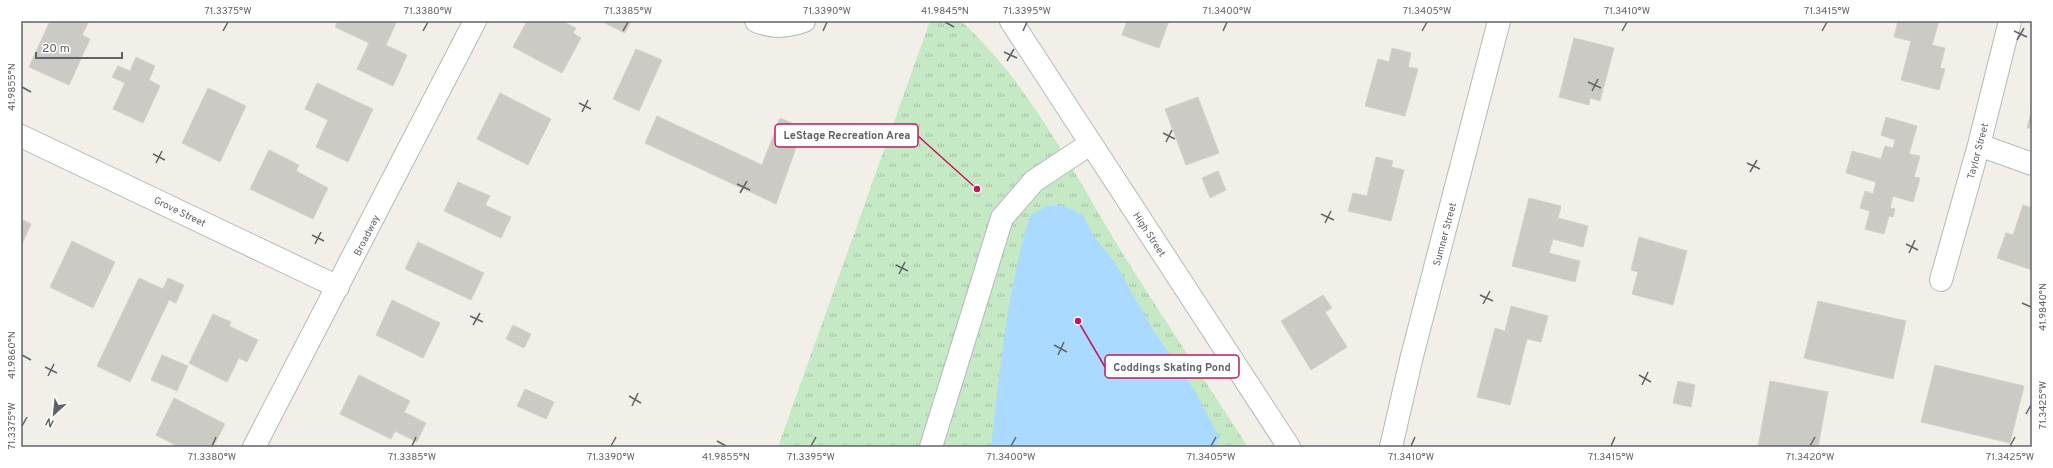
<svg xmlns="http://www.w3.org/2000/svg" width="2053" height="468" viewBox="0 0 2053 468" font-family="Overpass,sans-serif">
	<defs>
		<pattern id="grass-tufts" width="24" height="20" patternUnits="userSpaceOnUse"><rect width="24" height="20" fill="#c5e8c5"/><path d="M3 7l-1-3M5 7V3M7 7l1-3M15 17l-1-3M17 17v-4M19 17l1-3" fill="none" stroke="#a3c0a4"/></pattern>
	</defs>
	<rect width="100%" height="100%" fill="#f1efe8"/>
	<path fill="url(#grass-tufts)" d="M930 21H961C1031 85 1073 172 1121 251 1162 317 1206 382 1248 447H778Z"/>
	<path fill="#aadaff" d="M1047 206H1064L1083 215 1095 238 1114 261 1153 330 1195 391 1219 437 1215 447H991C1000 370 1007 290 1030 216Z"/>
	<path fill="#cccac5" stroke="#d6d1c6" d="M50 21H89L82 35 90 39 69 85 29 67Z
		M338 21H392L396 23 386 45 407 55 393 86 357 69 369 43 335 27Z
		M527 21H562L576 28 573 33 581 38 562 73 513 47Z
		M601 21H631L625 33Z
		M1127 21H1169L1159 48 1122 35Z
		M1898 21H1939L1932 45 1945 48 1940 68 1945 69 1939 90 1901 80 1911 41 1894 37Z
		M1574 38 1614 48 1600 101 1590 98 1589 105 1559 97Z
		M1392 48 1411 53 1408 67 1418 69 1405 116 1365 106 1378 59 1389 62Z
		M636 49 662 60 639 111 613 99Z
		M136 57 155 66 149 80 160 86 143 123 113 109 125 83 112 77 118 66 130 71Z
		M317 83 373 109 348 162 316 147 328 120 305 109Z
		M208 88 246 106 220 162 182 143Z
		M500 93 551 119 528 165 477 139Z
		M1198 97 1219 153 1186 165 1165 109Z
		M2032 108V128H2027Z
		M657 116 762 165 780 118 803 128 776 204 645 143Z
		M1886 117 1917 126 1909 154 1920 156 1914 177 1920 178 1913 202 1893 196 1890 208 1895 209 1893 217 1889 216 1884 234 1865 229 1870 211 1860 208 1865 191 1873 194 1876 182 1846 173 1852 151 1881 159 1885 146 1893 148 1895 140 1881 135Z
		M269 150 299 165 296 171 328 188 313 219 250 189Z
		M1376 157 1393 161 1391 167 1404 170 1391 221 1348 211 1353 193 1367 196Z
		M1218 171 1226 190 1210 198 1202 178Z
		M458 182 490 196 485 205 511 217 501 238 444 211Z
		M1529 198 1561 206 1558 218 1588 226 1583 247 1553 239 1549 253 1580 261 1575 282 1512 266Z
		M2023 205 2032 208V270L1997 258 2006 233 2013 235Z
		M21 219 31 224 21 246Z
		M1639 237 1687 251 1673 305 1632 294 1638 272 1631 270Z
		M72 241 115 262 93 308 50 287Z
		M418 242 484 273 471 300 405 269Z
		M139 278 163 289 168 278 184 285 176 303 169 300 130 382 97 366Z
		M1323 295 1332 308 1325 312 1347 347 1311 370 1281 321Z
		M392 300 440 323 423 358 376 335Z
		M1818 301 1906 321 1893 379 1804 358Z
		M1511 306 1548 316 1541 342 1527 339 1510 405 1477 397 1495 328 1505 331Z
		M213 314 231 322 229 326 258 340 247 362 239 358 227 382 189 363Z
		M513 325 531 334 524 348 506 339Z
		M162 355 188 366 177 391 151 380Z
		M1935 365 2024 386 2010 443 1921 422Z
		M359 375 410 401 404 412 426 423 417 442 395 431 391 439 340 414Z
		M1678 381 1695 385 1691 407 1673 403Z
		M1770 381 1828 392 1818 447H1758Z
		M525 389 554 402 546 419 517 406Z
		M174 398 225 424 213 447H179L156 435Z"/>
	<g fill="none" stroke-linecap="round" stroke-linejoin="round">
		<g stroke="#b5b8bc" stroke-width="24">
			<path id="minor" d="M756 21C773 28 787 27 804 21
				M1011 21 1289 447
				M21 136 338 287
				M1979 145 2032 164
				M1941 280 1979 145 2010 21
				M254 447 475 21
				M931 447 1002 218 1034 181 1090 144
				M1391 447 1411 360 1499 21"/>
		</g>
		<use href="#minor" stroke="#fff" stroke-width="22"/>
	</g>
	<path fill="none" stroke="#5f6368" stroke-width="1.5" d="M945 22 954 27M223 31 228 22M423 31 428 22M623 31 628 22M823 31 827 22M1023 31 1027 22M1223 31 1227 22M1422 31 1427 22M1622 31 1627 22M1822 31 1827 22M2014 31 2027 37M2017 40 2024 28M1004 52 1017 58M1007 61 1014 49M1588 82 1601 88M22 87 31 92M1592 91 1598 79M579 103 591 109M582 112 588 100M1163 133 1175 139M1166 142 1172 130M153 154 165 160M156 163 162 151M1747 163 1760 169M1750 172 1757 160M737 184 750 190M740 193 747 181M1321 214 1334 220M1325 223 1331 211M312 235 324 241M315 244 321 232M1906 244 1918 250M1909 253 1915 240M896 265 908 271M899 274 905 262M1480 295 1493 301M2022 303 2031 307M1483 304 1490 291M470 316 483 322M473 325 480 313M1054 345 1067 352M22 355 31 360M1058 355 1064 342M45 367 57 373M1639 375 1651 382M48 376 54 364M1642 385 1648 372M629 396 641 403M632 406 638 393M2026 414 2031 405M22 426 27 417M717 441 726 446M212 446 216 437M412 446 416 437M611 446 616 437M811 446 816 437M1011 446 1016 437M1211 446 1216 437M1411 446 1415 437M1611 446 1615 437M1810 446 1815 437M2010 446 2015 437"/>
	<g text-anchor="middle" stroke-width="4" stroke-linejoin="round" paint-order="stroke">
		<g font-size="10" fill="#5f6368" stroke="#fff">
			<text transform="translate(1977 151) rotate(-75)" y="4">Taylor Street</text>
			<text transform="translate(180 211) rotate(26)" y="4">Grove Street</text>
			<text transform="translate(1150 234) rotate(57)" y="4">High Street</text>
			<text transform="translate(1444 234) rotate(-75)" y="4">Sumner Street</text>
			<text transform="translate(366 235) rotate(-63)" y="4">Broadway</text>
		</g>
	</g>
	<path fill="none" stroke="#c2185b" stroke-width="1.5" d="M977 189L918 136M1078 321L1105 367"/>
	<g fill="#c2185b" stroke="#fff" stroke-width="1.5">
		<circle cx="977" cy="189" r="4"/>
		<circle cx="1078" cy="321" r="4"/>
	</g>
	<g fill="#fff" stroke="#c2185b" stroke-width="1.5">
		<rect x="775" y="124" width="143" height="23" rx="4"/>
		<rect x="1105" y="355" width="134" height="23" rx="4"/>
	</g>
	<g font-size="11" text-anchor="middle" font-weight="bold" fill="#5f6368">
		<text x="847" y="139">LeStage Recreation Area</text>
		<text x="1172" y="371">Coddings Skating Pond</text>
	</g>
	<rect width="2053" height="468" fill="none" stroke="#ffffff" stroke-width="44"/>
	<g transform="translate(54 414) rotate(207)" stroke="#ffffff" stroke-width="3" paint-order="stroke">
	<path d="M0-3L7 15L0 10L-7 15Z" fill="#5f6368"/>
	<text y="-6" font-size="11" font-weight="bold" text-anchor="middle" fill="#5f6368">N</text>
	</g>
	<path d="M36 52v6h86v-6" fill="none" stroke="#5f6368" stroke-width="2"/>
	<text x="42" y="52" font-size="12" fill="#5f6368" stroke="#ffffff" stroke-width="3" paint-order="stroke">20 m</text>
	<rect x="22" y="22" width="2009" height="424" fill="none" stroke="#5f6368" stroke-width="1.5"/>
	<g font-size="10" text-anchor="middle" fill="#5f6368">
		<text x="228" y="14">71.3375°W</text>
		<text x="428" y="14">71.3380°W</text>
		<text x="628" y="14">71.3385°W</text>
		<text x="827" y="14">71.3390°W</text>
		<text x="945" y="14">41.9845°N</text>
		<text x="1027" y="14">71.3395°W</text>
		<text x="1227" y="14">71.3400°W</text>
		<text x="1427" y="14">71.3405°W</text>
		<text x="1627" y="14">71.3410°W</text>
		<text x="1827" y="14">71.3415°W</text>
		<text transform="translate(11 87) rotate(-90)" y="4">41.9855°N</text>
		<text transform="translate(2042 307) rotate(-90)" y="4">41.9840°N</text>
		<text transform="translate(11 355) rotate(-90)" y="4">41.9860°N</text>
		<text transform="translate(2042 405) rotate(-90)" y="4">71.3425°W</text>
		<text transform="translate(11 426) rotate(-90)" y="4">71.3375°W</text>
		<text x="212" y="460">71.3380°W</text>
		<text x="412" y="460">71.3385°W</text>
		<text x="611" y="460">71.3390°W</text>
		<text x="726" y="460">41.9855°N</text>
		<text x="811" y="460">71.3395°W</text>
		<text x="1011" y="460">71.3400°W</text>
		<text x="1211" y="460">71.3405°W</text>
		<text x="1411" y="460">71.3410°W</text>
		<text x="1611" y="460">71.3415°W</text>
		<text x="1810" y="460">71.3420°W</text>
		<text x="2010" y="460">71.3425°W</text>
	</g>
</svg>
